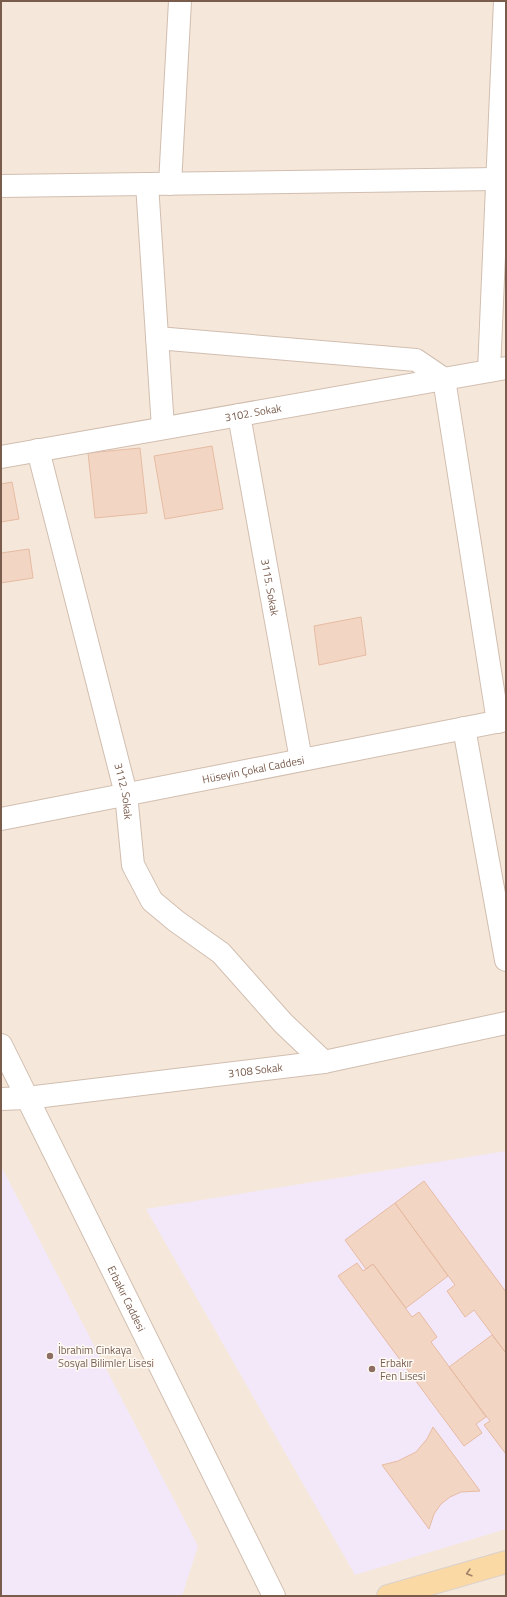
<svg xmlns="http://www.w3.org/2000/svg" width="507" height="1597" viewBox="0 0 507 1597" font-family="'Titillium Web',sans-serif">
	<rect width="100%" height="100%" fill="#fdf6ec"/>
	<path fill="#f5e8da" d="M1 1H506V1596H1Z"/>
	<path fill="#f3e8fa" d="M506 1151V1529L355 1575 146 1209Z
		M1 1166 198 1546 182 1596H1Z"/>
	<path fill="#f3d5c3" stroke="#e6bba3" d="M212 446 223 509 165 519 154 456Z
		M140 448 147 513 95 518 88 453Z
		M12 482 19 519 1 522V484Z
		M29 549 33 578 1 583V553Z
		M361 617 366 655 319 665 314 626Z
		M424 1181 506 1292V1353L474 1310 465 1317 447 1291 455 1285 395 1203Z
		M395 1203 448 1276 406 1308 373 1264 366 1269 345 1240Z
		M357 1263 363 1271 373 1264 412 1317 419 1312 437 1337 431 1342 486 1417 476 1424 482 1433 464 1446 338 1276Z
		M492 1335 506 1353V1454L484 1425 490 1421 449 1367Z
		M433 1427 480 1491 461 1492 450 1497 441 1504 434 1514 429 1529 382 1465 398 1461 416 1452 427 1439Z"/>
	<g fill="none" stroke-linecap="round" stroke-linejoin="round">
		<g stroke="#d1beb0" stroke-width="24">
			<g id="minor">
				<path d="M147 184 163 428"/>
				<path d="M170 184 180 1"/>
				<path d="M1 186 497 179"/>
				<path d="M157 338 416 360 444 379 498 722"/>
				<path d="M489 371 505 1"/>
				<path id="s1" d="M239 415 301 760"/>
				<path id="s2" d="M38 450 126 794 133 865 152 901 176 921 221 953 283 1023 324 1062"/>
				<path id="s3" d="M1 457 506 368"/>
				<path d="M464 728 506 960"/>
				<path id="s4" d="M1 819 506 720"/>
				<path id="s5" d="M1 1045 274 1596"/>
				<path id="s6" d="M1 1099 27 1098 324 1062 506 1023"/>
			</g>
		</g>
		<g stroke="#dad1cd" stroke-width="24">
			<path id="major" d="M388 1596 506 1562"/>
		</g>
		<use href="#minor" stroke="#fff" stroke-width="22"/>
		<use href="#major" stroke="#fbd9a5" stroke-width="22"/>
	</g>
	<defs><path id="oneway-chevron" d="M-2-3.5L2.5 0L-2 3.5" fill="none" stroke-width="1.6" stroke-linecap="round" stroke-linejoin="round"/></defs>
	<use stroke="#a18267" href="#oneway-chevron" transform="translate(469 1573) rotate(164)"/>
	<g fill="#8d6e63" stroke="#fffaf3" stroke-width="1.5">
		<circle cx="50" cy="1356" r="4"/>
		<circle cx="372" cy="1369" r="4"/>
	</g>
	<g text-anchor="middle" stroke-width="3" stroke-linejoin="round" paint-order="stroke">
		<g font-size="11" fill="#7a5c4d" stroke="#fffaf3">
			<text dy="4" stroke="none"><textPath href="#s3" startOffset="256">3102. Sokak</textPath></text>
			<text dy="4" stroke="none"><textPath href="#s1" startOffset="175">3115. Sokak</textPath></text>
			<text dy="4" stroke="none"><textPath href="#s4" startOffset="257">Hüseyin Çokal Caddesi</textPath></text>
			<text dy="4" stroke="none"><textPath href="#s2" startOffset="352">3112. Sokak</textPath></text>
			<text dy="4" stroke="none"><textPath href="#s6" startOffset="256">3108 Sokak</textPath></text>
			<text dy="4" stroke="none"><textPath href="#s5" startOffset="283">Erbakır Caddesi</textPath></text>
		</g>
		<g font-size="11" fill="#785e54" stroke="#fffaf3" text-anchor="start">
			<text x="58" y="1354">İbrahim Cinkaya<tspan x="58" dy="13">Sosyal Bilimler Lisesi</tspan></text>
			<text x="380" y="1367">Erbakır<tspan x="380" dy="13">Fen Lisesi</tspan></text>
		</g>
	</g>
	<rect width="507" height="1597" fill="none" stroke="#7a5c4d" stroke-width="4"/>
</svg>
